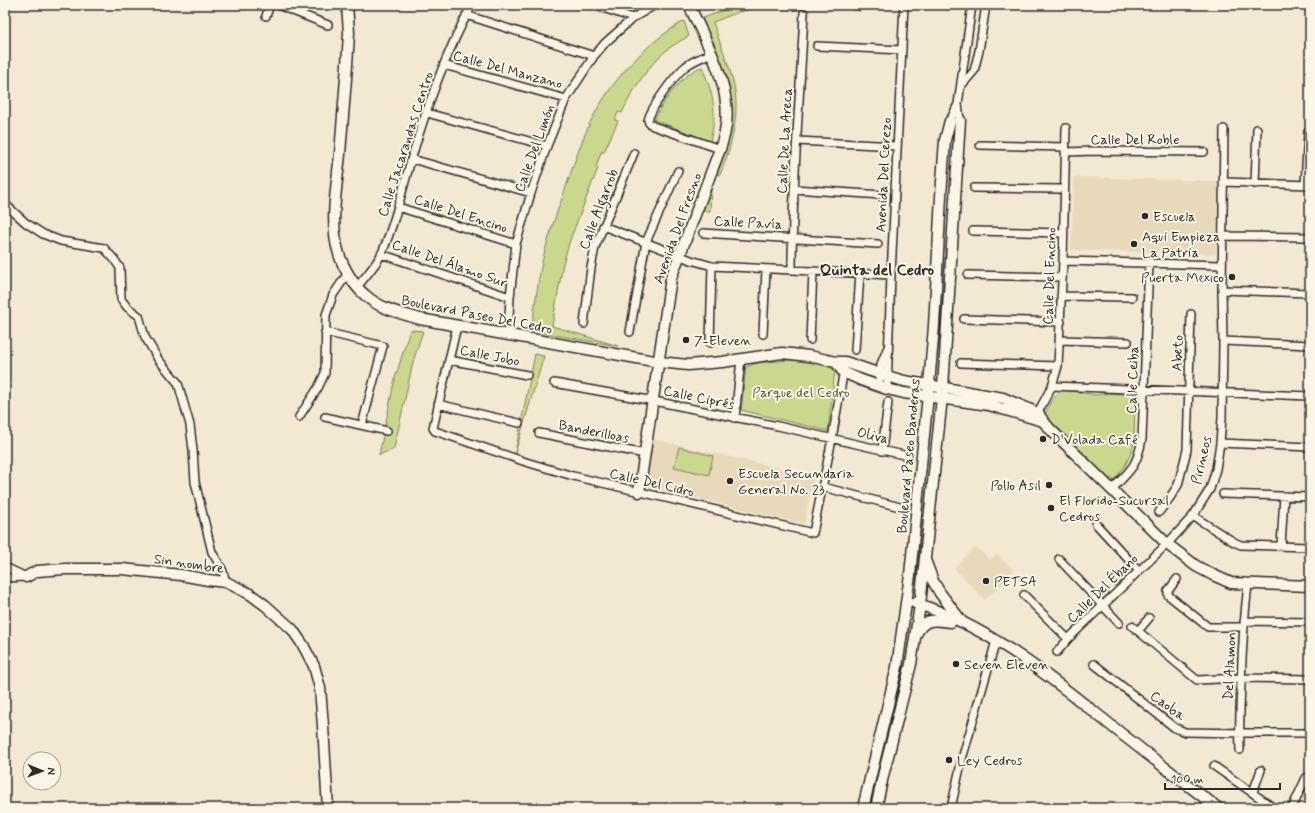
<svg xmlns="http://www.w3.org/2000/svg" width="1315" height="813" viewBox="0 0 1315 813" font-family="Mynerve,sans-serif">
	<rect width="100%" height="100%" fill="#f3e8d2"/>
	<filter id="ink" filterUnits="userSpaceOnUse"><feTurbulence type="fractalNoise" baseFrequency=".025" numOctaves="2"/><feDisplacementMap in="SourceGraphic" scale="8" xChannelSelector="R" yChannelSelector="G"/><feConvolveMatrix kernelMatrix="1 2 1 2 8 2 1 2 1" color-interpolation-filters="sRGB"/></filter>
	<g filter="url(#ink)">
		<path fill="#e8d9bb" d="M1074 177 1218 181 1216 254 1071 250Z
			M652 439 814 476 804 524 646 486Z
			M975 547 990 560 997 554 1014 571 985 600 954 568Z"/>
		<path fill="#c9d88d" stroke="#7a825c" d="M737 5H771L739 12 713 22C719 42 728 61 733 81 741 113 732 145 720 175L717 174C722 161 727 147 730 133 737 92 717 55 701 19Z
			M828 5H861L860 11Z
			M684 21 689 36C682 40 675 44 668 49 648 65 632 91 622 113L618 112 615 120 618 121 604 152H601L596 167 598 168 570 240 563 264 552 326 618 346 531 331C535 308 537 285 542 262 548 238 556 214 565 190 572 169 579 148 588 127 607 85 644 44 684 21Z
			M702 67C713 94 718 111 710 141L654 120C663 102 682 73 702 67Z
			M711 189 710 211H703Z
			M410 330 423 331 413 362 394 449 379 455 395 378Z
			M535 354 544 356 515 453Z
			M801 359 819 362 835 370 828 431 741 410 746 367 757 363Z
			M1063 390 1072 391 1096 395 1108 393 1124 394 1131 396 1135 403 1134 442 1132 451 1125 466 1115 479H1108L1060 431 1044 416C1049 405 1052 396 1063 390Z
			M679 447 713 456 709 475 674 467Z"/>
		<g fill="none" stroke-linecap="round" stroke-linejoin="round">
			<g stroke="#2b2b2b" stroke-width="10">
				<path id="street" d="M278 5 328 25
					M594 5 633 18
					M300 13 304 5
					M466 15 594 56
					M266 16 270 5
					M817 46 902 50
					M712 53C703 57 694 60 686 66 675 75 652 106 648 120L649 123 653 126 720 149
					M444 65 566 99
					M961 86 974 71 979 51 986 5
					M427 113 547 146
					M960 120 958 104 972 5
					M950 121 958 104
					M797 141 897 146
					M980 145 1065 147
					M1065 152 1094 151 1204 152
					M412 159 531 193
					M1223 182 1310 185
					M1255 184 1257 129
					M1305 185 1308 131
					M974 188 1064 189
					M794 189 882 195
					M5 204 26 223 43 234 61 241 104 248 114 259 120 268 121 299 127 307 139 316 145 337 151 347 158 359 178 383 190 425 193 450 195 482 212 552 222 569 226 582
					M398 207 516 244
					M603 226 691 260 712 266 891 275
					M973 231 1063 233
					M703 233 878 244
					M1223 236 1310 237
					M381 254 510 297
					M1063 261 1222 265
					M792 270C792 185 800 99 804 13
					M968 275 1062 277
					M357 287C366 276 376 265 382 253 395 223 402 191 411 160 427 107 445 54 472 5
					M1222 290 1310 293
					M1061 296 1132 297
					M964 319 1061 322
					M584 324 591 268 595 247 634 153
					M457 326 433 428 435 431 526 462 573 476 813 533 832 439 844 369
					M325 332 383 346 362 425
					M630 332 646 242 678 171
					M763 334 766 269
					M508 335 510 297 516 244 531 193 547 146 566 99 594 56 605 43 633 18 655 5
					M810 340 813 272
					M1060 340 1128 342
					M1223 341 1310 345
					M710 343 712 266
					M855 350 860 273
					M449 360 527 375
					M961 363 1058 366
					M554 383 654 401 778 426 908 456
					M1052 386 1310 396
					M879 387 881 364 887 349
					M887 389 891 275 904 5
					M438 404 519 423
					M1036 416 1052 386 1058 366 1063 261 1066 128
					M299 417 318 388 325 373 326 315 333 295 348 273
					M325 417 387 431
					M735 418 741 359
					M539 433 645 454
					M1220 443 1310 447
					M882 451 888 402
					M823 487 900 507
					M1112 489C1131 470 1137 466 1142 439L1149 262
					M1223 494 1310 497
					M1159 512 1169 499 1178 485 1187 450 1191 314
					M1193 516 1234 542 1241 545 1310 547
					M1096 524 1139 571
					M1281 546 1284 496
					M1059 559 1119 623
					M5 567 26 577
					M5 578 26 577
					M1177 579 1168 591V595L1208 627H1244
					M1024 595 1068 639
					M1244 621 1310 622
					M1132 626 1197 680 1241 678 1310 679
					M1138 631 1149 618
					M1057 652 1068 639 1167 544 1193 516 1210 489 1216 469 1220 443 1222 418 1223 341 1222 290 1224 129
					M1094 664 1175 728 1185 732 1246 733H1310
					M1240 750C1239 728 1240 707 1241 685 1242 652 1244 618 1248 584
					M1214 766 1274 808
					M1253 792 1261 770
					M951 808 962 759 996 641
					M1292 808 1306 778"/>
			</g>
			<g stroke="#2b2b2b" stroke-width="13">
				<path id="secondary" d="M347 5 349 32C347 73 343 113 340 154 337 185 329 224 339 254 343 267 354 286 365 295 380 309 400 313 420 319L659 362 688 365 722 362 782 353 809 356 836 362H845L880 374 904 381 1003 398 1038 413 1043 421 1050 429 1167 544 1196 566 1213 575 1231 583 1310 586
					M836 362 843 372 861 380 887 389 904 393 989 405 1043 421
					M639 492 671 278 720 149C722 143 724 137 725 131 734 89 706 42 689 5
					M925 560 933 581 940 593 962 622
					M26 577 37 571 65 569H122L181 575 208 580 226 582 250 594 265 605 292 629 303 645 314 666 320 688 323 726 328 808
					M915 603C988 626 1049 676 1108 723 1144 752 1181 780 1218 808
					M916 634C925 617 934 620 951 622
					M863 808 897 667 910 575 929 385 934 326 941 196 945 140 950 121
					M876 808 883 776 911 664 920 605 943 388 960 120"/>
			</g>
			<use href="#street" stroke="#fcf5e5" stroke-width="7"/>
			<use href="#secondary" stroke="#fcf5e5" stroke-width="10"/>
		</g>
	</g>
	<g fill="#2b2b2b" stroke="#fcf5e5" stroke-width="1.5">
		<circle cx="1145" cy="216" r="4"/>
		<circle cx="1134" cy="244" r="4"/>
		<circle cx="1232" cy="277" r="4"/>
		<circle cx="686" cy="340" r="4"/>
		<circle cx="1043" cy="439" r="4"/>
		<circle cx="730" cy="481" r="4"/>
		<circle cx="1049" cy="485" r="4"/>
		<circle cx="1051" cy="508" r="4"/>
		<circle cx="986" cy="581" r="4"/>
		<circle cx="956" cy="664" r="4"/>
		<circle cx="949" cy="760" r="4"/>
	</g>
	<g text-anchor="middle" stroke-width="4" stroke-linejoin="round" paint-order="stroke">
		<g font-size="14" fill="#2b2b2b" stroke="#fcf5e5">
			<text transform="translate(508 69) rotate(15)" y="5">Calle Del Manzano</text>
			<text x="1135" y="144">Calle Del Roble</text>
			<text transform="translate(784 141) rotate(-87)" y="5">Calle De La Areca</text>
			<text transform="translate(405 144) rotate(-72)" y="5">Calle Jacarandas Centro</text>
			<text transform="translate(534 148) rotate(-70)" y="5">Calle Del Limón</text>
			<text transform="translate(883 175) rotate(-87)" y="5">Avenida Del Cerezo</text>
			<text transform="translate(598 209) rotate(-69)" y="5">Calle Algarrob</text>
			<text transform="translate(461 213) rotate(18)" y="5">Calle Del Encino</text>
			<text transform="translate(748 222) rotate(3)" y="5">Calle Pavía</text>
			<text transform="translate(677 228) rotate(-70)" y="5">Avenida Del Fresno</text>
			<text transform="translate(450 263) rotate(19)" y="5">Calle Del Álamo Sur</text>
			<text transform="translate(1049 276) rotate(-88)" y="5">Calle Del Encino</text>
			<text transform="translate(477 314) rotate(11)" y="5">Boulevard Paseo Del Cedro</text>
			<text transform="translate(1177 353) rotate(-88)" y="5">Abeto</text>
			<text transform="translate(490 355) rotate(11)" y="5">Calle Jobo</text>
			<text transform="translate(1132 380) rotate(-88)" y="5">Calle Ceiba</text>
			<text transform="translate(699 397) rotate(12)" y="5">Calle Ciprés</text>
			<text transform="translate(594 431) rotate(11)" y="5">Banderilloas</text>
			<text transform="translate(873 435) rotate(13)" y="5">Oliva</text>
			<text transform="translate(908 456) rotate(-85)" y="5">Boulevard Paseo Banderas</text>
			<text transform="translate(1201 460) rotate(-77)" y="5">Pirineos</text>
			<text transform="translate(652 482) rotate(13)" y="5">Calle Del Cidro</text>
			<text transform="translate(189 563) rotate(8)" y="5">Sin nombre</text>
			<text transform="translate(1102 588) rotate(-44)" y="5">Calle Del Ébano</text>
			<text transform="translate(1229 666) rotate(-87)" y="5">Del Alamon</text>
			<text transform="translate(1168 705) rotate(36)" y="5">Caoba</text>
		</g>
		<g font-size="14" fill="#2b2b2b" stroke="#fcf5e5" text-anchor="start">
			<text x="1153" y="221">Escuela</text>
			<text x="1142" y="241">Aqui Empieza<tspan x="1142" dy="16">La Patria</tspan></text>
			<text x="1224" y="282" text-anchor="end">Puerta Mexico</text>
			<text x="694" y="345">7-Eleven</text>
			<text x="1051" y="444">D'Volada Café</text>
			<text x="738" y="478">Escuela Secundaria<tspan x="738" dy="16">General No. 23</tspan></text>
			<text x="1041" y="490" text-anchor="end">Pollo Asil</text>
			<text x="1059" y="505">El Florido-Sucursal<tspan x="1059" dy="16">Cedros</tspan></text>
			<text x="994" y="586">PETSA</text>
			<text x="964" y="669">Seven Eleven</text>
			<text x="957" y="765">Ley Cedros</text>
		</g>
		<g font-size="14" fill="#525644" stroke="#fcf5e5">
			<text x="801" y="397">Parque del Cedro</text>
		</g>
		<g font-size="16" font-weight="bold" fill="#2b2b2b" stroke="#fcf5e5">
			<text x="877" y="275">Quinta del Cedro</text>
		</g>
	</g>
	<rect width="1315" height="813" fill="none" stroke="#fcf5e5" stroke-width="20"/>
	<rect x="10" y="10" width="1295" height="793" fill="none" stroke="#2b2b2b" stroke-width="1.5" filter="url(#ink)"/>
	<g transform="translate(42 771) rotate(91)"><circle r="19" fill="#fcf5e5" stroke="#a8a49b"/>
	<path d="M0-3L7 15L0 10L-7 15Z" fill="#2b2b2b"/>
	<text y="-6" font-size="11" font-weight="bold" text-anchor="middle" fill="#2b2b2b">N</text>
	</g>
	<path d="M1165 783v6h115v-6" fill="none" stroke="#2b2b2b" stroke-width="2"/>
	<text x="1171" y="783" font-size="12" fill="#2b2b2b" stroke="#fcf5e5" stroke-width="3" paint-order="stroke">100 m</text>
</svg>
